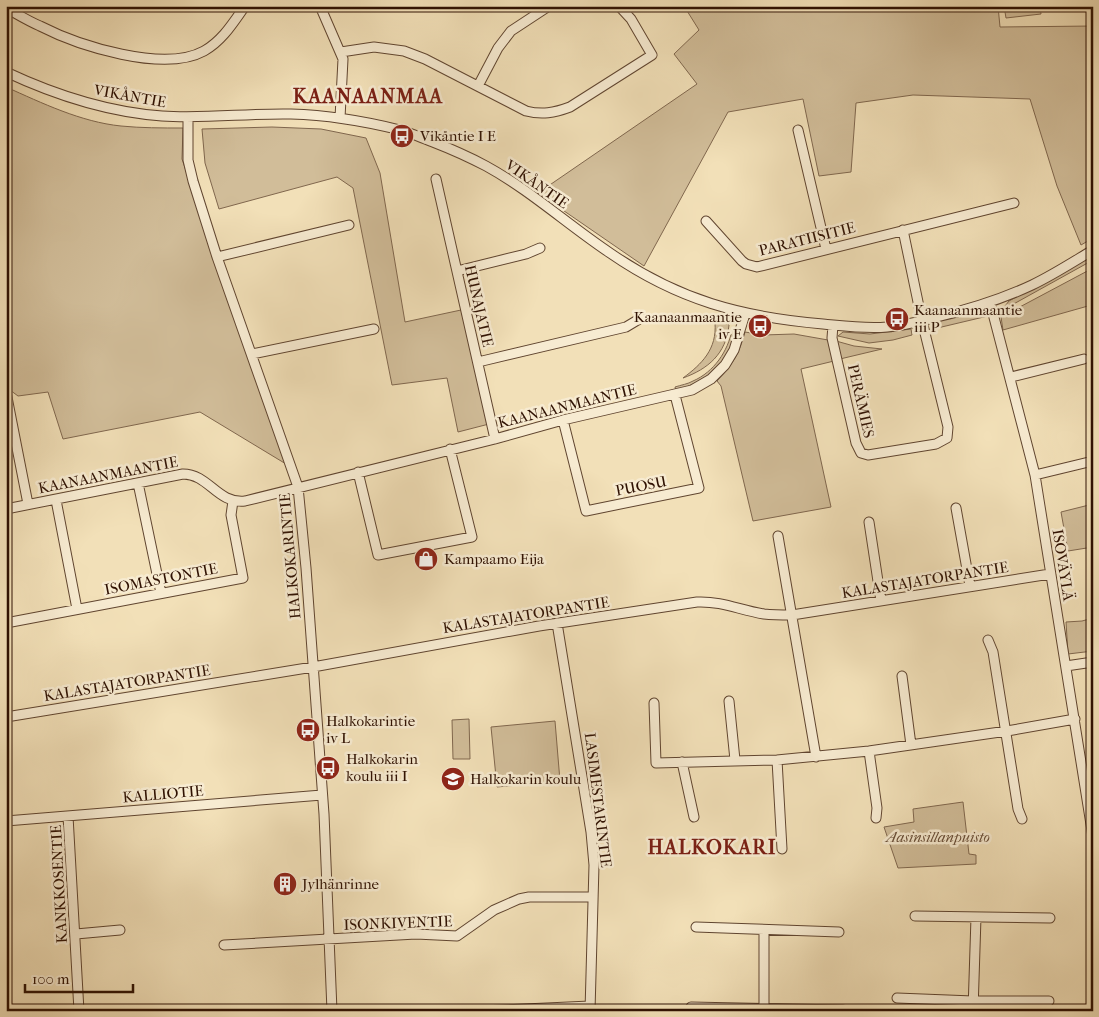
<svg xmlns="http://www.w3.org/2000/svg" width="1099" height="1017" viewBox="0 0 1099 1017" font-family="'IM FELL French Canon',serif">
	<rect width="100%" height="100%" fill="#f2e0b8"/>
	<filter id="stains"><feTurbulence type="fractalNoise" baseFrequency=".004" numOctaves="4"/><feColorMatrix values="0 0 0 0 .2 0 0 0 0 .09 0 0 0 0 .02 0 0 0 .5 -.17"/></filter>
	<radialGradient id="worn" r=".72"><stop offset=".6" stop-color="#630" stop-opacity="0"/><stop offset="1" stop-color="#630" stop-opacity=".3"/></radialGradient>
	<path fill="#d1bd99" stroke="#80674e" d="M684 6H998L1000 27 1093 26V238L1081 245 1057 186 1030 99 913 95 856 103 851 172 819 176 803 99 728 112 644 266 538 193 697 84 674 54 699 30Z
		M1004 6H1040L1041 14 1006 18Z
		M6 87C42 103 81 122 121 126 141 128 162 128 183 128L182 159 286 464 200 412 63 439 48 392 18 396 6 387Z
		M272 127 321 129 366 138 380 173 405 322 461 310 489 424 458 432 447 378 392 385 353 188 337 177 219 209 205 163 202 129Z
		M1093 254V260L1001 311 1009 301Z
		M1093 268V320L1088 306 1003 330 1001 317Z
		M977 310 984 311 988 316 929 330 937 321Z
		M705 315 727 323 729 325C726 354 708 369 683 378 702 364 717 349 715 323Z
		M911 329 912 335 893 340 869 343 838 336 843 332 870 334Z
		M732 330 737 331C728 365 707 380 676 391L675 387C681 385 688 384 693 381 714 372 728 351 732 330Z
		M745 332 763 335 794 334 828 340 834 361 801 369 831 507 753 521 721 386 717 381C733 364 739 354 745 332Z
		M836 341 854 346 882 349 840 359Z
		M1093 504V547L1068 551 1061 512Z
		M1093 618V651L1068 654 1066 622 1082 621Z
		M469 719 470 759H453L452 720Z
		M555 721 560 781 497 787 491 727Z
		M963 802 969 854 976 855V864L898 868 884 827 914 822 913 809Z"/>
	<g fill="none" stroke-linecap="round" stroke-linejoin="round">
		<g stroke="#604530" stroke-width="11">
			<path id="minor" d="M320 6 343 59 340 118
				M6 8C17 14 28 21 40 26 79 46 164 73 204 51 222 41 233 23 245 6
				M341 52 374 47 404 51 425 59 526 111C542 115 554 113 570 107L652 55 631 19 619 6
				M6 72C55 95 108 112 162 116 205 119 248 113 291 114 328 115 364 121 400 130 411 133 422 138 433 142 451 149 469 157 486 166 530 190 568 225 610 253 678 300 741 317 823 324 844 326 865 329 887 327 902 326 917 322 933 318 967 310 1000 300 1032 285 1053 275 1073 262 1093 250
				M478 86 498 48 511 31 549 6
				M188 117V160L193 181 217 257 298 487 306 568 324 814 332 1011
				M798 130 826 249
				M436 179 495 439
				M706 221 742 261 746 264 757 267 1014 203
				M217 257 349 225
				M457 271 526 254 540 248
				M990 302 1035 475 1093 837
				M833 325 832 338 856 443 861 453 868 455 936 444 947 438 948 427 922 321 903 230
				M252 354 374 329
				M478 362 626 327 641 318
				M1011 377 1084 359
				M6 392 28 504
				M563 420 586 511 699 488 675 395
				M358 472 378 555 472 537 450 449
				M1035 475 1093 461
				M138 483 161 593
				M56 500 77 609
				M956 508 970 586
				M6 509 183 474C209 474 217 504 245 501L495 439 563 420 692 390 711 379 725 365 734 350 745 314
				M869 522 881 601
				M778 536 816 757
				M6 623 243 578 231 515 233 501
				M557 623 591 832 594 865 590 1011
				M988 640 993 652 1018 809 1022 819
				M1066 666 1093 662
				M902 676 911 745
				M729 701 735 760
				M654 703 656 763 777 760 869 751 1007 731 1075 719
				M6 717 313 667 539 626 697 602C723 601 739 610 764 614 773 615 782 615 792 615L1050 574
				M869 751 877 808 876 818
				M777 760 782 849
				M682 762 694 817
				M68 816 79 1011
				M6 821 322 795
				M915 916 1050 918
				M696 927 839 932
				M764 930V1011
				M76 934 120 930
				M224 945 416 934 457 936 494 910 519 899 529 897H593
				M897 998 973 1001H1049
				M691 1007 843 1010
				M482 1011 590 1006
				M973 1011 976 917"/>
		</g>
		<use href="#minor" stroke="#f7ebd1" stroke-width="9"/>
	</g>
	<defs>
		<g id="bus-disc" transform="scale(1.25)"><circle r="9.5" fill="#8f2418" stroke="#f7ebd1"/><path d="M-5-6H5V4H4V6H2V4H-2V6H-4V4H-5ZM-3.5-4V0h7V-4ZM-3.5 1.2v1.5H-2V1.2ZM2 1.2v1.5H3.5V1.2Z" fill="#fff"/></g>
		<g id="shop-disc" transform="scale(1.25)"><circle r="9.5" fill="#8f2418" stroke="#f7ebd1"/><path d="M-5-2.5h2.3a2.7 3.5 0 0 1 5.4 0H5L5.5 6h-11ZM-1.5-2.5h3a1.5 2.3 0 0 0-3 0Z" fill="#fff"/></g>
		<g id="school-disc" transform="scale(1.25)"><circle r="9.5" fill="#8f2418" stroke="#f7ebd1"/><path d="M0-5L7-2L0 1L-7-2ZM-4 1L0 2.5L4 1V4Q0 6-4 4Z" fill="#fff"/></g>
		<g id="building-disc" transform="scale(1.25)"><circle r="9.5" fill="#8f2418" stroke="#f7ebd1"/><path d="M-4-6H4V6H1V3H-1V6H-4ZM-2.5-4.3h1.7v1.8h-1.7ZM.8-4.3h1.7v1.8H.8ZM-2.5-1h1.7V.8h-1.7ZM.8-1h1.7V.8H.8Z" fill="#fff"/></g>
	</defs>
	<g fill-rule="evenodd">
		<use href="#bus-disc" x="402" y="136"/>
		<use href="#bus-disc" x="897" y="319"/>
		<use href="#bus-disc" x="760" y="326"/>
		<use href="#shop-disc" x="426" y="559"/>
		<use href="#bus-disc" x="308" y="730"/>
		<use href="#bus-disc" x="328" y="768"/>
		<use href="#school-disc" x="453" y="779"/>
		<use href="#building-disc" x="285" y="884"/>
	</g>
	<g text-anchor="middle" stroke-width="5" stroke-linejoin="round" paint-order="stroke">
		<g font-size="15" fill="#2f1102" stroke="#f7ebd1">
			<text transform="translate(130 96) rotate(10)" y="5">VIKÅNTIE</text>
			<text transform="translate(537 184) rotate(35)" y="5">VIKÅNTIE</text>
			<text transform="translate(807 239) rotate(-14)" y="5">PARATIISITIE</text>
			<text transform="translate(479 306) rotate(77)" y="5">HUNAJATIE</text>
			<text transform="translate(861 401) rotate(77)" y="5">PERÄMIES</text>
			<text transform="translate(567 406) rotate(-14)" y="5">KAANAANMAANTIE</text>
			<text transform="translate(108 475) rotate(-11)" y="5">KAANAANMAANTIE</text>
			<text transform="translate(641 486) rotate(-11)" y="5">PUOSU</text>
			<text transform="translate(290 556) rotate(-95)" y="5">HALKOKARINTIE</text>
			<text transform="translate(1063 565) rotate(81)" y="5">ISOVÄYLÄ</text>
			<text transform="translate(161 579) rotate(-11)" y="5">ISOMASTONTIE</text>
			<text transform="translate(925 580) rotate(-9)" y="5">KALASTAJATORPANTIE</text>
			<text transform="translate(526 615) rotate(-9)" y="5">KALASTAJATORPANTIE</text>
			<text transform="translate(127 683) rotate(-9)" y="5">KALASTAJATORPANTIE</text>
			<text transform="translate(163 794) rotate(-5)" y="5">KALLIOTIE</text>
			<text transform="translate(598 800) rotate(83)" y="5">LASIMESTARINTIE</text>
			<text transform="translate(59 884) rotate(-93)" y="5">KANKKOSENTIE</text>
			<text transform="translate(398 923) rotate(-2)" y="5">ISONKIVENTIE</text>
		</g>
		<g font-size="15" fill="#2f1102" stroke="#f7ebd1" text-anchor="start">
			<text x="420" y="141">Vikåntie I E</text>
			<text x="914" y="315">Kaanaanmaantie<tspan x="914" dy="17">iii P</tspan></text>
			<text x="742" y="322" text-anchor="end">Kaanaanmaantie<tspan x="742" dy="17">iv E</tspan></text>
			<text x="444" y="564">Kampaamo Eija</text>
			<text x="326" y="726">Halkokarintie<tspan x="326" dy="17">iv L</tspan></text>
			<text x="346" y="764">Halkokarin<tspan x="346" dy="17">koulu iii I</tspan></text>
			<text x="470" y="784">Halkokarin koulu</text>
			<text x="302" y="889">Jylhänrinne</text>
		</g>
		<g font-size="15" font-style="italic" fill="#684d37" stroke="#f7ebd1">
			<text x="938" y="842">Aasinsillanpuisto</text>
		</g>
		<g font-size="20" font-weight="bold" letter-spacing="1" fill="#7a1f14" stroke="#f7ebd1">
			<text x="368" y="103">KAANAANMAA</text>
			<text x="712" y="854">HALKOKARI</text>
		</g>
	</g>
	<rect width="1099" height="1017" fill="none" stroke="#f2e0b8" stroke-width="25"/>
	<rect x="8" y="8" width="1084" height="1002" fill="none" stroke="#2f1102" stroke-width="2.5"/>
	<rect x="12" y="12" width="1074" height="992" fill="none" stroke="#2f1102"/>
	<path d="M25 984v8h108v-8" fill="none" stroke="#2f1102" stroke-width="2.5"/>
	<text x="32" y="984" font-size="15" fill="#2f1102" stroke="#f7ebd1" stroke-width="4" paint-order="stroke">100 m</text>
	<rect width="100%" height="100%" filter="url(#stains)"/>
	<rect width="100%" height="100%" fill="url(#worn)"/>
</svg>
